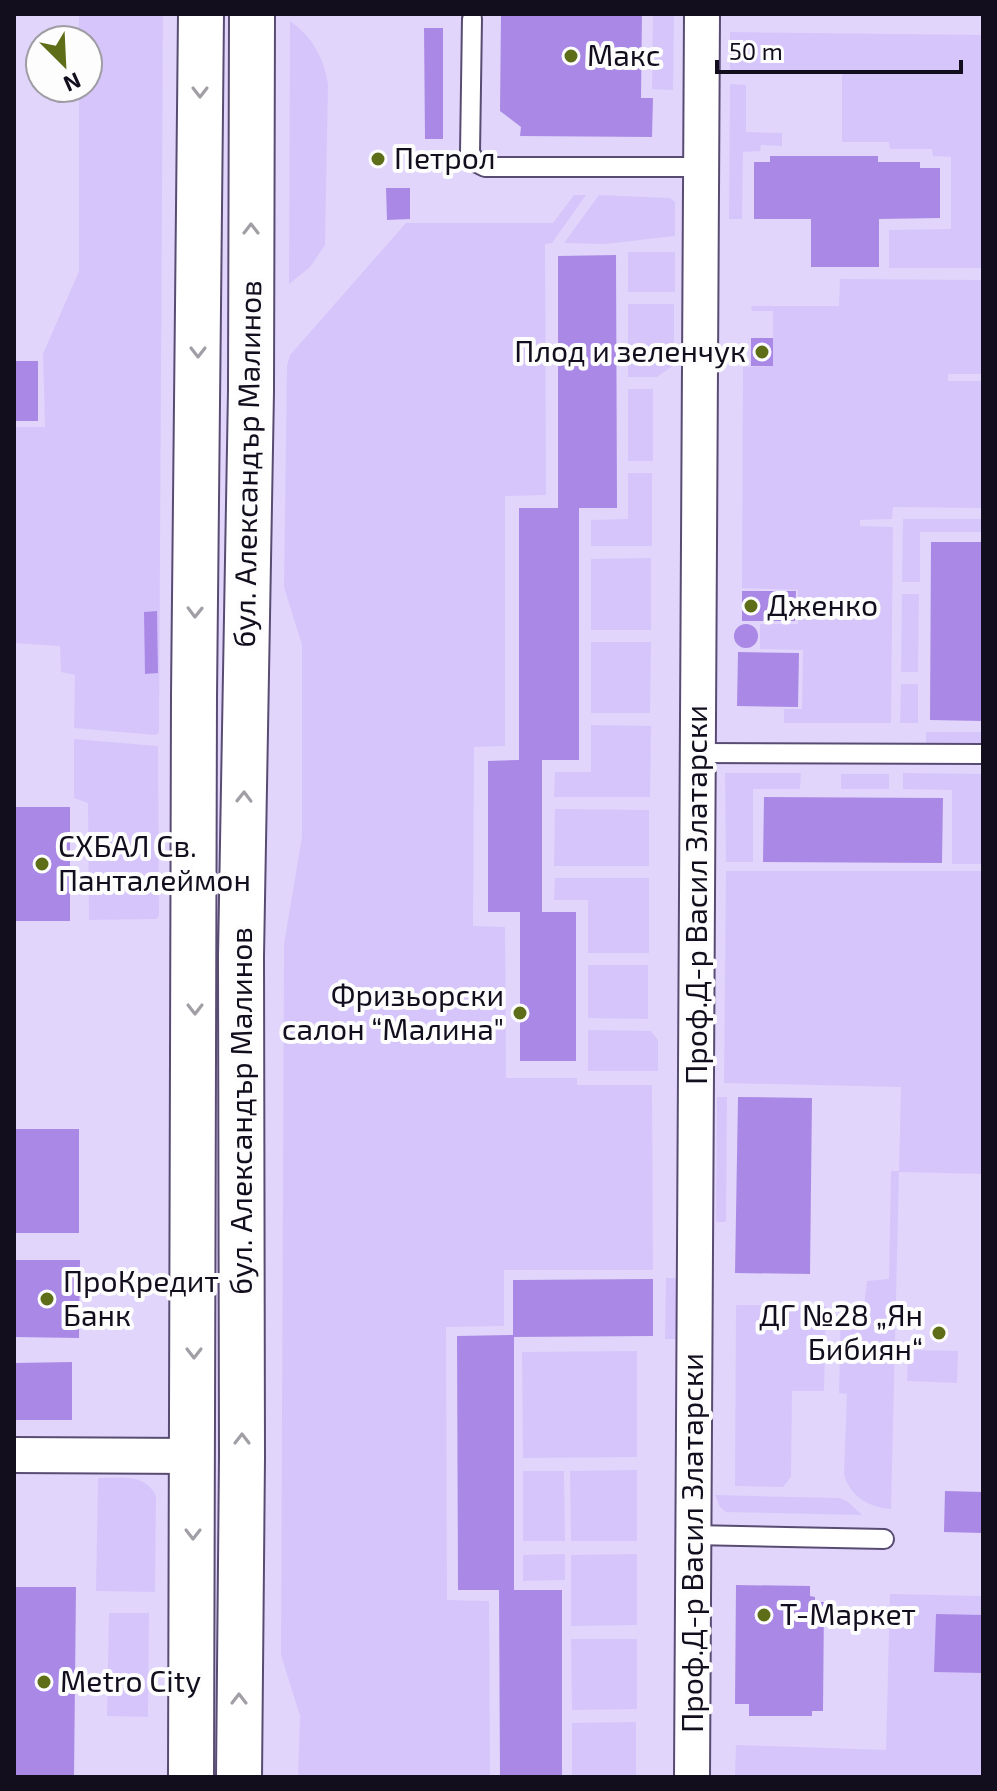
<svg xmlns="http://www.w3.org/2000/svg" width="997" height="1791" viewBox="0 0 997 1791" font-family="'Exo 2',sans-serif">
	<rect width="100%" height="100%" fill="#e1d5fb"/>
	<path fill="#d6c5fb" d="M79 14H163L159 732 156 735 74 728 75 675 61 672 60 646 14 643V427H45L43 354 79 271V88H88V40H79Z
		M653 14H674L673 90 652 89Z
		M290 21C312 36 324 58 328 84L325 245 310 267 289 284Z
		M730 32 983 35V268H889V230L951 229V157L933 156 932 149H890L889 142H842V74L730 73Z
		M730 84 746 85V132L782 133V146L761 145 760 151 743 152 742 219H729Z
		M574 195H586L552 243 545 244 546 495 505 496V746L474 747 473 926 505 927 506 1078H577V1085H652L653 1270H504V1326L446 1327 447 1600 489 1601 490 1777H298L300 1716 281 1655 284 944 302 837V645L284 587 287 366 290 355 406 223H553Z
		M599 195 670 198 675 202V236L605 244 564 243Z
		M628 252H675V292H628Z
		M840 279 983 280V374H948V381H983V508L893 507 892 519 860 520V526L893 527 891 723H784V709H802L803 650 760 649V624H798V590L742 588 743 367 773 366V311H752L751 306H839Z
		M628 304H674V365L657 377H628Z
		M628 389H653V461H628Z
		M628 473H652V546H591V520L628 519Z
		M903 519H983V532H920V582H902Z
		M651 558V630H591V559Z
		M902 594H919L918 672H901Z
		M591 642H651L650 713H591Z
		M901 684H918V723H900Z
		M591 725 651 726 650 797H554L555 772H591Z
		M926 732H983V744H926Z
		M74 739 158 746 159 916 156 919 89 920 88 803 74 798Z
		M725 773H801L800 789H753V862H726Z
		M903 773 983 774V864H952V790L903 789Z
		M841 774H889V789H841Z
		M555 809 649 810V866H554Z
		M726 871H983V1174L899 1172 891 1509C870 1508 849 1496 844 1474L847 1394 839 1393 841 1306H864L867 1281 889 1279 891 1171H899L901 1087 724 1083Z
		M555 878H649V953H588V900H554Z
		M588 965H648V1019L588 1018Z
		M588 1030 651 1031 658 1040V1071H588Z
		M717 1097H727L726 1222H716Z
		M666 1278H681L680 1339H665Z
		M736 1305 826 1306 824 1391H792L791 1477 783 1487 735 1486Z
		M908 1350 958 1351 957 1383 907 1381Z
		M637 1351V1457L523 1458 522 1352Z
		M637 1470V1541H571L570 1471Z
		M523 1471H564L565 1541H523Z
		M98 1478C121 1478 145 1473 156 1496L155 1592 96 1591Z
		M715 1495 839 1498 847 1501 862 1515 726 1512 720 1507Z
		M565 1554V1580L523 1581V1555Z
		M637 1554V1625L571 1626V1555Z
		M890 1594 983 1596V1777H735L736 1745 886 1750Z
		M109 1613H149L148 1717 107 1716Z
		M571 1639H637V1709L572 1710Z
		M636 1722V1777H572V1723Z"/>
	<path fill="#aa89e6" d="M501 14H642L641 98H653L652 137 520 136 521 127 500 111Z
		M424 28H443V139H425Z
		M770 156H878V162H920V168H940V218L879 219V267H811V219H754V162H770Z
		M386 188H410V219L387 220Z
		M616 255 617 508H579V760H542V912H576V1061H520V912H488V761L519 760V508H558V256Z
		M751 338H773V366H751Z
		M14 361H38V421H14Z
		M931 542H983V721L930 720Z
		M742 591H796L795 621H742Z
		M157 611 158 673 145 674 144 612Z
		M734 636a12 12 0 1 1 24 0a12 12 0 1 1-24 0Z
		M738 652 799 653 798 707 737 706Z
		M764 797 943 798 942 863 763 862Z
		M14 807H70V921H14Z
		M738 1097 812 1098 810 1274 735 1273Z
		M14 1129H79V1233H14Z
		M14 1260H80L79 1338 14 1337Z
		M653 1279V1336L514 1337V1590H562V1777H500L499 1590H458L457 1336 513 1335V1280Z
		M72 1362V1420H14V1363Z
		M945 1491 983 1492V1533L944 1532Z
		M736 1585 810 1586V1596L815 1597V1602H824L823 1711H812V1716H749V1704H735Z
		M14 1587H76L74 1777H14Z
		M936 1614 983 1615V1673L934 1672Z"/>
	<g fill="none" stroke-linecap="round" stroke-linejoin="round">
		<g stroke="#594c73" stroke-width="22">
			<path id="service" d="M472 19 470 152 475 162 485 167H701
				M698 753 983 754
				M693 1535 884 1539"/>
		</g>
		<g stroke="#594c73" stroke-width="38">
			<path id="minor" d="M14 1455 193 1456
				M692 1777 702 14"/>
		</g>
		<g stroke="#594c73" stroke-width="48">
			<path id="primary" d="M191 1777 194 696 201 14
				M239 1777 242 1457 241 956 251 391 252 14"/>
		</g>
		<use href="#service" stroke="#fff" stroke-width="18"/>
		<use href="#minor" stroke="#fff" stroke-width="34"/>
		<use href="#primary" stroke="#fff" stroke-width="44"/>
	</g>
	<defs><path id="oneway-chevron" d="M-2-3.5L2.5 0L-2 3.5" fill="none" stroke-width="1.6" stroke-linecap="round" stroke-linejoin="round" transform="scale(2)"/></defs>
	<g stroke="#a19fa5">
		<use href="#oneway-chevron" transform="translate(200 92) rotate(90)"/>
		<use href="#oneway-chevron" transform="translate(251 229) rotate(-90)"/>
		<use href="#oneway-chevron" transform="translate(198 352) rotate(90)"/>
		<use href="#oneway-chevron" transform="translate(195 612) rotate(91)"/>
		<use href="#oneway-chevron" transform="translate(244 797) rotate(-89)"/>
		<use href="#oneway-chevron" transform="translate(195 1009) rotate(90)"/>
		<use href="#oneway-chevron" transform="translate(194 1353) rotate(90)"/>
		<use href="#oneway-chevron" transform="translate(242 1439) rotate(-90)"/>
		<use href="#oneway-chevron" transform="translate(193 1534) rotate(90)"/>
		<use href="#oneway-chevron" transform="translate(239 1699) rotate(-90)"/>
	</g>
	<g fill="#5e6d18" stroke="#fdfdfd" stroke-width="3">
		<circle cx="571" cy="56" r="8"/>
		<circle cx="378" cy="159" r="8"/>
		<circle cx="762" cy="352" r="8"/>
		<circle cx="751" cy="606" r="8"/>
		<circle cx="42" cy="864" r="8"/>
		<circle cx="520" cy="1013" r="8"/>
		<circle cx="47" cy="1299" r="8"/>
		<circle cx="939" cy="1333" r="8"/>
		<circle cx="764" cy="1615" r="8"/>
		<circle cx="44" cy="1682" r="8"/>
	</g>
	<g text-anchor="middle" stroke-width="8" stroke-linejoin="round" paint-order="stroke">
		<g font-size="30" fill="#130e1d" stroke="#fdfdfd" text-anchor="start">
			<text x="587" y="66">Макс</text>
			<text x="394" y="169">Петрол</text>
			<text x="746" y="362" text-anchor="end">Плод и зеленчук</text>
			<text x="767" y="616">Дженко</text>
			<text x="58" y="857">СХБАЛ Св.<tspan x="58" dy="34">Панталеймон</tspan></text>
			<text x="504" y="1006" text-anchor="end">Фризьорски<tspan x="504" dy="34">салон “Малина"</tspan></text>
			<text x="63" y="1292">ПроКредит<tspan x="63" dy="34">Банк</tspan></text>
			<text x="923" y="1326" text-anchor="end">ДГ №28 „Ян<tspan x="923" dy="34">Бибиян“</tspan></text>
			<text x="780" y="1625">Т-Маркет</text>
			<text x="60" y="1692">Metro City</text>
		</g>
		<g font-size="30" fill="#130e1d" stroke="#fdfdfd">
			<text transform="translate(248 464) rotate(-89)" y="10">бул. Александър Малинов</text>
			<text transform="translate(697 895) rotate(-90)" y="10">Проф.Д-р Васил Златарски</text>
			<text transform="translate(242 1111) rotate(-90)" y="10">бул. Александър Малинов</text>
			<text transform="translate(693 1543) rotate(-90)" y="10">Проф.Д-р Васил Златарски</text>
		</g>
	</g>
	<rect width="997" height="1791" fill="none" stroke="#130e1d" stroke-width="32"/>
	<g transform="translate(64 64) rotate(156)"><circle r="38" fill="#fdfdfd" stroke="#9f9da3" stroke-width="2"/>
	<path d="M0-6L14 30L0 20L-14 30Z" fill="#5e6d18"/>
	<text y="-12" font-size="22" font-weight="bold" text-anchor="middle" fill="#130e1d">N</text>
	</g>
	<path d="M717 60v12h244v-12" fill="none" stroke="#130e1d" stroke-width="4"/>
	<text x="729" y="60" font-size="24" fill="#130e1d" stroke="#fdfdfd" stroke-width="6" paint-order="stroke">50 m</text>
</svg>
